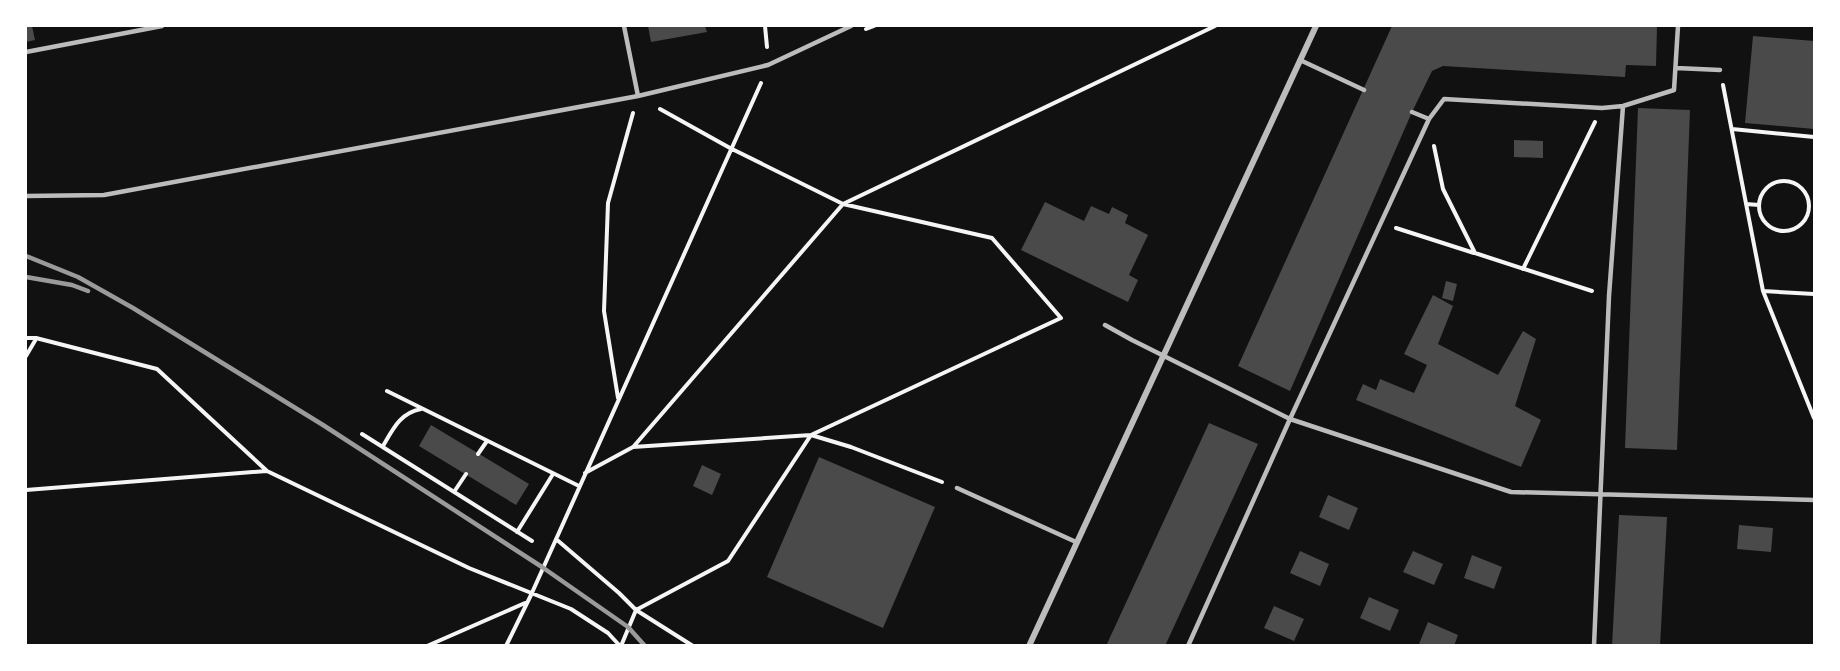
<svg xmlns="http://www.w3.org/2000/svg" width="1840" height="671" viewBox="0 0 1840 671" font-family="'Source Sans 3',sans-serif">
	<rect width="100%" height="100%" fill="#111"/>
	<path fill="#4a4a4a" d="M26 26H32L35 40 26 42Z
		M648 26H705L707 32 651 42Z
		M1392 26H1657L1656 66 1626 65 1625 77 1443 66 1432 71 1412 112 1290 391 1238 366Z
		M1753 36 1814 41V129L1745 123Z
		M1638 108 1690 110 1677 450 1625 448Z
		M1514 140 1543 141V158L1514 157Z
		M1045 202 1084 221 1091 206 1109 214 1112 207 1128 215 1125 223 1148 235 1129 275 1138 280 1128 302 1021 250Z
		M1446 281 1457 284 1453 301 1442 298Z
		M1433 295 1453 306 1438 344 1498 375 1523 331 1536 339 1515 406 1541 420 1521 467 1356 400 1363 384 1376 390 1380 379 1414 393 1427 365 1404 354Z
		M1209 423 1258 444 1165 646H1106Z
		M431 425 529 484 516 505 419 446Z
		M819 457 935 507 883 628 767 577Z
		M702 465 721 474 712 495 693 486Z
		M1328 495 1358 508 1349 530 1319 517Z
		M1619 515 1667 517 1660 646H1612Z
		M1739 525 1773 528 1771 552 1737 549Z
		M1300 551 1329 564 1320 586 1290 573Z
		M1413 551 1443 564 1434 585 1403 572Z
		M1472 555 1502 567 1494 589 1464 578Z
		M1369 597 1399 610 1390 631 1360 618Z
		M1274 606 1304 619 1294 641 1264 628Z
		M1428 622 1458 635 1454 646 1419 644Z"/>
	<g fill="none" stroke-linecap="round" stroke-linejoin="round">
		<path stroke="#f5f5f5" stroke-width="4" d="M765 26 767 47
			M866 29 874 26
			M1723 85 1763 291 1814 418
			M1732 129 1814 137
			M1434 146 1443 189 1475 253 1592 291
			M1759 206a25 25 0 1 1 50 0a25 25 0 1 1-50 0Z
			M1746 204 1759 205
			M1396 228 1474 253
			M1523 269 1595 122
			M1763 291 1814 294
			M26 338H36L157 369 267 471 469 568 571 609 608 633 620 646
			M26 356 36 339
			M387 391 579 486
			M618 398 604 311 608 203 633 113
			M362 434 532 541
			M383 446C393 429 400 413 421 409
			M634 446 843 204 1215 26
			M478 454 487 441
			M585 473 633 447 811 435 1061 318 992 238 843 204 730 148 660 109
			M26 490 267 471
			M454 492 466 474
			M517 532 553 474
			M556 539 619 593 636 610 693 646
			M427 646 525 603
			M506 646 531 595 761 83
			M621 646 636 610 728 561 811 435 851 447 942 482"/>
		<path stroke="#bcbcbc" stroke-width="4.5" d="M624 26 638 96
			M26 52 162 26
			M1300 60 1364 90
			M1676 68 1720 70
			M1412 112 1429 119
			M26 196 104 195 638 96 768 65 851 26
			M1105 325 1132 340 1290 419 1511 492 1814 500
			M957 488 1076 542
			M1188 646 1290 419 1429 119 1444 99 1602 108 1623 106 1674 90 1678 26
			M1594 646 1609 296 1623 106"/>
		<path stroke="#bcbcbc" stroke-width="6" d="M1029 646 1316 26"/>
		<path stroke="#9a9a9a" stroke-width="4.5" d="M26 256 78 277 133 308 323 425 542 567 628 627 645 646
			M26 277 72 285 88 291"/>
	</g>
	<rect width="1840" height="671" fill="none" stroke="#ffffff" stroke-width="54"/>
</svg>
